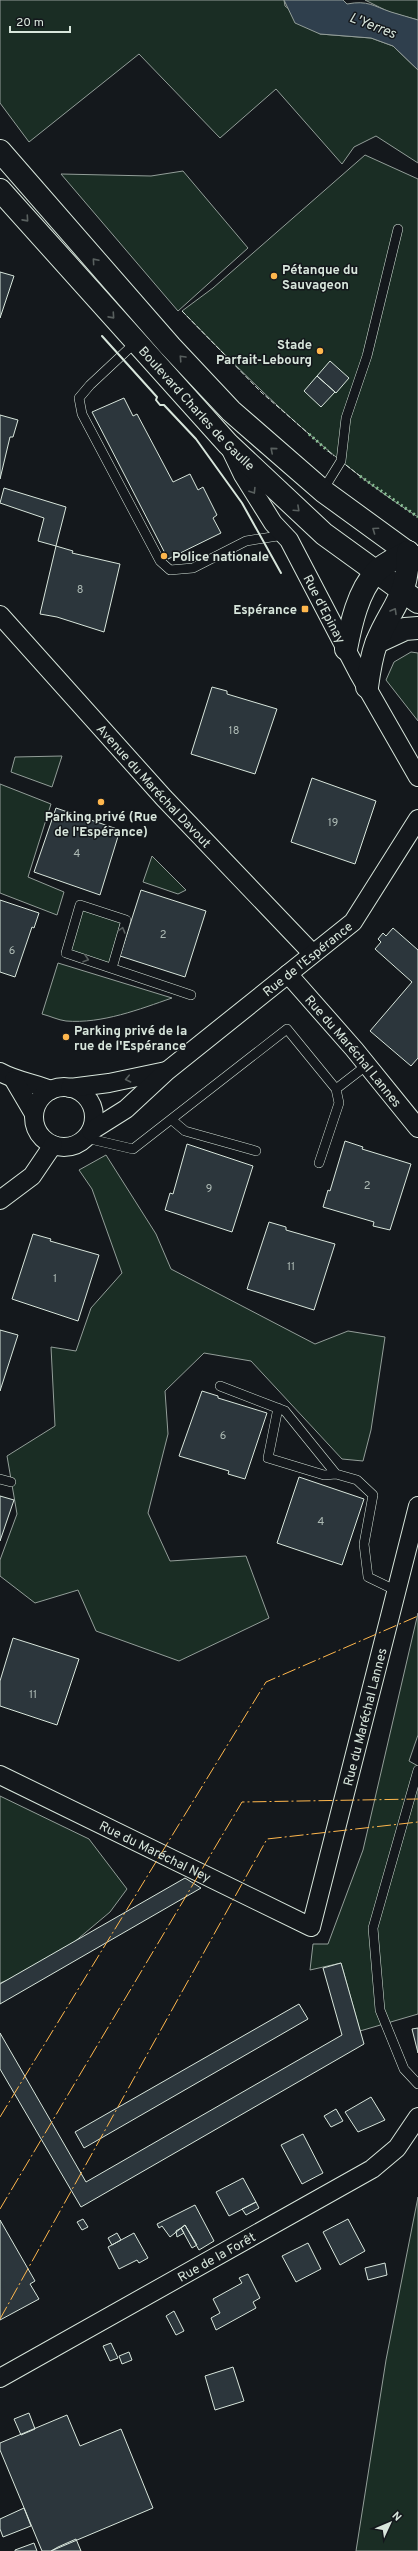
<svg xmlns="http://www.w3.org/2000/svg" width="418" height="2551" viewBox="0 0 418 2551" font-family="Overpass,sans-serif">
	<rect width="100%" height="100%" fill="#14181c"/>
	<path fill="#1a2d24" stroke="#939e99" d="M0 0H284L285 6 320 34 371 38 393 46 418 70V163L376 136 354 147 342 164 276 89 220 138 139 54 29 142 0 103Z
		M365 0H418V20L389 12Z
		M365 155 418 179V517C329 460 255 386 182 311L213 288Z
		M183 171 248 248 178 311 61 174 151 176Z
		M411 652 418 653V721L386 680 394 662Z
		M62 756 52 787 11 772 15 757Z
		M0 784 51 804 28 877 64 892 57 915 0 893Z
		M152 856 186 890 178 894 143 882Z
		M82 909 121 922 109 964 70 950Z
		M58 963 172 998C140 1009 102 1024 66 1021 58 1020 50 1016 42 1014Z
		M106 1155 156 1234 171 1269 315 1344 348 1331 385 1337 371 1430 363 1461 342 1459 251 1361 204 1353 165 1391 168 1434 148 1513 170 1561 246 1556 269 1618 179 1661 96 1631 78 1590 35 1603 0 1576V1560L17 1514 7 1456 55 1426 51 1347 76 1351 91 1308 122 1273 92 1189 79 1170Z
		M418 1613V1735L409 1761 418 1766V2014L360 2031 341 1963 310 1970 313 1944H328L363 1850Z
		M0 1796 89 1839 127 1889 110 1912 48 1964 0 1983Z
		M418 2197V2551H356L386 2360Z"/>
	<path fill="#2f3f4d" stroke="#939e99" d="M284 0H343L347 4C368 0 373 6 391 12 400 15 409 17 418 20V70L393 46 371 38 320 34 295 23Z"/>
	<path fill="#2c363c" stroke="#d8e6dc" d="M0 272 14 276 0 318Z
		M330 361 349 378 336 393 317 376Z
		M317 376 335 392 321 407 304 391Z
		M124 398 133 416 137 414 173 482 190 474 198 490 203 487 217 515 213 518 221 533 168 559 92 412Z
		M0 415 18 420 13 437H10L0 479Z
		M4 488 66 507 56 546 38 541 44 518 0 503Z
		M56 546 73 551 72 553 120 564 104 632 57 617 40 614Z
		M212 687 227 691V694L277 709 255 774 191 754Z
		M312 778 376 801 355 864 291 842Z
		M56 808 120 830 100 895 34 872Z
		M141 890 206 911 185 977 120 956Z
		M0 900 39 913 34 928 32 927 15 977 0 972Z
		M393 928 418 950V1058L411 1066 370 1031 412 982 375 949 381 942 378 939 383 933 386 936Z
		M345 1141 363 1147 362 1149 411 1164 390 1230 373 1226 374 1222 323 1207 328 1190 330 1191Z
		M187 1144 253 1166 232 1232 165 1210 170 1193 173 1194Z
		M269 1222 286 1227V1230L335 1244 314 1310 247 1289Z
		M33 1234 51 1239 50 1241 99 1255 78 1321 12 1299Z
		M0 1330 18 1335 0 1391Z
		M202 1391 218 1396V1398L267 1413 245 1479 228 1474 229 1471 179 1456Z
		M299 1477 364 1499 342 1565 277 1543Z
		M0 1496 14 1500 0 1541Z
		M13 1638 79 1659 57 1725 0 1706V1681Z
		M185 1878 201 1888 0 2004V1984Z
		M341 1963 364 2044 81 2207 0 2069V2033L86 2182 342 2035 323 1968Z
		M299 2004 308 2019 84 2148 75 2132Z
		M418 2028V2053L412 2029Z
		M371 2097 385 2120 358 2132 345 2112Z
		M336 2109 343 2121 331 2127 324 2116Z
		M303 2134 323 2173 302 2184 281 2145Z
		M243 2178 256 2202 229 2216 216 2192Z
		M256 2202 259 2208 246 2215 242 2209Z
		M195 2205 214 2241 199 2250 185 2225 170 2237 162 2226 159 2228 157 2224Z
		M83 2219 88 2227 82 2230 77 2222Z
		M348 2219 365 2251 340 2265 323 2232Z
		M0 2220 35 2281 30 2284 39 2299 0 2320Z
		M185 2225 197 2245 192 2248 181 2228Z
		M181 2228 184 2233 177 2237 176 2231Z
		M117 2233 121 2240 112 2245 108 2238Z
		M134 2233 148 2258 139 2263 137 2260 119 2269 108 2247Z
		M308 2243 321 2269 296 2282 282 2256Z
		M385 2263 387 2275 368 2280 365 2268Z
		M248 2274 260 2298 253 2302 256 2308 216 2330 211 2318 220 2313 213 2299 242 2283 239 2278Z
		M174 2311 184 2331 176 2335 166 2316Z
		M111 2343 118 2358 110 2361 103 2346Z
		M129 2352 132 2360 122 2364 119 2356Z
		M233 2367 244 2401 215 2410 205 2376Z
		M29 2413 35 2429 21 2435 14 2419Z
		M67 2415 80 2446 121 2429 153 2508 51 2551H42L0 2450V2443Z
		M24 2508 31 2526 3 2537 0 2529V2519Z
		M76 2539 81 2551H51L58 2547Z
		M34 2543 37 2551H15V2550Z"/>
	<g fill="none" stroke-linecap="round" stroke-linejoin="round">
		<g stroke="#d8e6dc" stroke-width="10">
			<path id="service" d="M136 342 90 385 79 398 82 414 160 561 170 570 193 568 246 541 284 535
				M323 490 341 461 346 418 367 356 398 229
				M112 968 126 920 80 905 66 953 191 995
				M336 1089 367 1065
				M172 1120 185 1131 256 1151
				M86 1138 133 1149 287 1029 336 1089 339 1103 319 1163
				M220 1386 285 1411 336 1474 357 1480 373 1495 364 1544 368 1577 397 1591
				M278 1408 268 1458 324 1475 336 1474
				M0 1479 11 1482
				M418 1770 373 1928 380 2010 404 2069 418 2084"/>
		</g>
		<g stroke="#d8e6dc" stroke-width="20">
			<g id="minor">
				<path id="s1" d="M231 450 243 475 273 523 289 540 359 674 418 777"/>
				<path id="s2" d="M0 615 164 798 312 953"/>
				<path id="s3" d="M288 974 354 1049 418 1128"/>
				<path d="M0 1072C16 1081 34 1083 51 1090"/>
				<path d="M14 1080 34 1114"/>
				<circle cx="64" cy="1117" r="30"/>
				<path d="M70 1088 109 1083 166 1071"/>
				<path id="s4" d="M91 1131 126 1109 167 1071 353 922 418 819"/>
				<path d="M0 1200 32 1176 53 1145"/>
				<path id="s5" d="M0 1775 311 1927 418 1506"/>
				<path id="s6" d="M0 2378 372 2169 397 2148 418 2117"/>
			</g>
		</g>
		<g stroke="#d8e6dc" stroke-width="24">
			<g id="secondary">
				<path d="M0 151 170 346 231 411 323 491 418 560"/>
				<path id="s7" d="M0 190 228 444 324 534 418 602"/>
				<path d="M377 642 405 629 418 628"/>
				<path d="M346 649C351 624 358 591 376 572 384 563 397 558 408 552"/>
				<path d="M367 687C369 672 371 658 376 644 391 606 408 599 408 552"/>
			</g>
		</g>
		<use href="#service" stroke="#14181c" stroke-width="9"/>
		<use href="#minor" stroke="#14181c" stroke-width="18"/>
		<use href="#secondary" stroke="#14181c" stroke-width="22"/>
		<path stroke="#8ac095" stroke-width="3" stroke-dasharray="2 3" stroke-linecap="butt" d="M309 434 328 451
			M360 476 418 517"/>
		<path stroke="#d8e6dc" stroke-width="1" stroke-dasharray="5 2" stroke-linecap="butt" d="M182 311 261 392 309 434
			M328 451 334 456
			M346 465 360 476"/>
		<path stroke="#d8e6dc" stroke-width="2" d="M102 336 157 397 156 400 160 405H164L196 439 242 503 281 573"/>
		<path stroke="#ffb74d" stroke-width="1" stroke-dasharray="14 3 2 3" stroke-linecap="butt" d="M0 2117 266 1682 418 1616
			M0 2209 242 1802 418 1799
			M0 2319 267 1839 418 1822"/>
	</g>
	<defs><path id="oneway-chevron" d="M-2-3.5L2.5 0L-2 3.5" fill="none" stroke-width="1.6" stroke-linecap="round" stroke-linejoin="round"/></defs>
	<g stroke="#59605f">
		<use href="#oneway-chevron" transform="translate(26 219) rotate(48)"/>
		<use href="#oneway-chevron" transform="translate(95 261) rotate(-131)"/>
		<use href="#oneway-chevron" transform="translate(112 316) rotate(48)"/>
		<use href="#oneway-chevron" transform="translate(182 358) rotate(-133)"/>
		<use href="#oneway-chevron" transform="translate(273 450) rotate(-139)"/>
		<use href="#oneway-chevron" transform="translate(253 491) rotate(58)"/>
		<use href="#oneway-chevron" transform="translate(297 509) rotate(43)"/>
		<use href="#oneway-chevron" transform="translate(375 530) rotate(-145)"/>
		<use href="#oneway-chevron" transform="translate(394 611) rotate(-60)"/>
		<use href="#oneway-chevron" transform="translate(122 930) rotate(-74)"/>
		<use href="#oneway-chevron" transform="translate(86 959) rotate(18)"/>
		<use href="#oneway-chevron" transform="translate(128 1079) rotate(168)"/>
	</g>
	<g fill="#ffb74d" stroke="#14181c" stroke-width="1.5">
		<circle cx="274" cy="276" r="4"/>
		<circle cx="320" cy="351" r="4"/>
		<circle cx="164" cy="556" r="4"/>
		<rect x="301" y="605" width="8" height="8" rx="2"/>
		<circle cx="101" cy="802" r="4"/>
		<circle cx="66" cy="1037" r="4"/>
	</g>
	<g text-anchor="middle" stroke-width="3" stroke-linejoin="round" paint-order="stroke">
		<g font-size="11" fill="#adbab4">
			<text x="80" y="593">8</text>
			<text x="234" y="734">18</text>
			<text x="333" y="826">19</text>
			<text x="77" y="857">4</text>
			<text x="163" y="938">2</text>
			<text x="12" y="954">6</text>
			<text x="367" y="1189">2</text>
			<text x="209" y="1192">9</text>
			<text x="291" y="1270">11</text>
			<text x="55" y="1282">1</text>
			<text x="223" y="1439">6</text>
			<text x="321" y="1525">4</text>
			<text x="33" y="1698">11</text>
		</g>
		<g font-size="13" font-weight="bold" fill="#d8e6dc" stroke="#14181c" text-anchor="start">
			<text x="282" y="274">Pétanque du<tspan x="282" dy="15">Sauvageon</tspan></text>
			<text x="312" y="349" text-anchor="end">Stade<tspan x="312" dy="15">Parfait-Lebourg</tspan></text>
			<text x="172" y="561">Police nationale</text>
			<text x="297" y="614" text-anchor="end">Espérance</text>
			<text x="101" y="821" text-anchor="middle">Parking privé (Rue<tspan x="101" dy="15">de l'Espérance)</tspan></text>
			<text x="74" y="1035">Parking privé de la<tspan x="74" dy="15">rue de l'Espérance</tspan></text>
		</g>
		<g font-size="13" fill="#d8e6dc" stroke="#14181c">
			<text dy="5" stroke="none"><textPath href="#s7" startOffset="294">Boulevard Charles de Gaulle</textPath></text>
			<text dy="5" stroke="none"><textPath href="#s1" startOffset="185">Rue d'Epinay</textPath></text>
			<text dy="5" stroke="none"><textPath href="#s2" startOffset="230">Avenue du Maréchal Davout</textPath></text>
			<text dy="5" stroke="none"><textPath href="#s4" startOffset="277">Rue de l'Espérance</textPath></text>
			<text dy="5" stroke="none"><textPath href="#s3" startOffset="101">Rue du Maréchal Lannes</textPath></text>
			<text dy="5" stroke="none"><textPath href="#s5" startOffset="563">Rue du Maréchal Lannes</textPath></text>
			<text dy="5" stroke="none"><textPath href="#s5" startOffset="173">Rue du Maréchal Ney</textPath></text>
			<text dy="5" stroke="none"><textPath href="#s6" startOffset="248">Rue de la Forêt</textPath></text>
		</g>
		<g font-size="14" font-style="italic" fill="#d8e6dc" stroke="#14181c">
			<text transform="translate(373 25) rotate(21)" y="5">L'Yerres</text>
		</g>
	</g>
	<g transform="translate(390 2523) rotate(46)" stroke="#14181c" stroke-width="3" paint-order="stroke">
	<path d="M0-3L7 15L0 10L-7 15Z" fill="#d8e6dc"/>
	<text y="-6" font-size="11" font-weight="bold" text-anchor="middle" fill="#d8e6dc">N</text>
	</g>
	<path d="M10 26v6h60v-6" fill="none" stroke="#d8e6dc" stroke-width="2"/>
	<text x="16" y="26" font-size="12" fill="#d8e6dc" stroke="#14181c" stroke-width="3" paint-order="stroke">20 m</text>
</svg>
